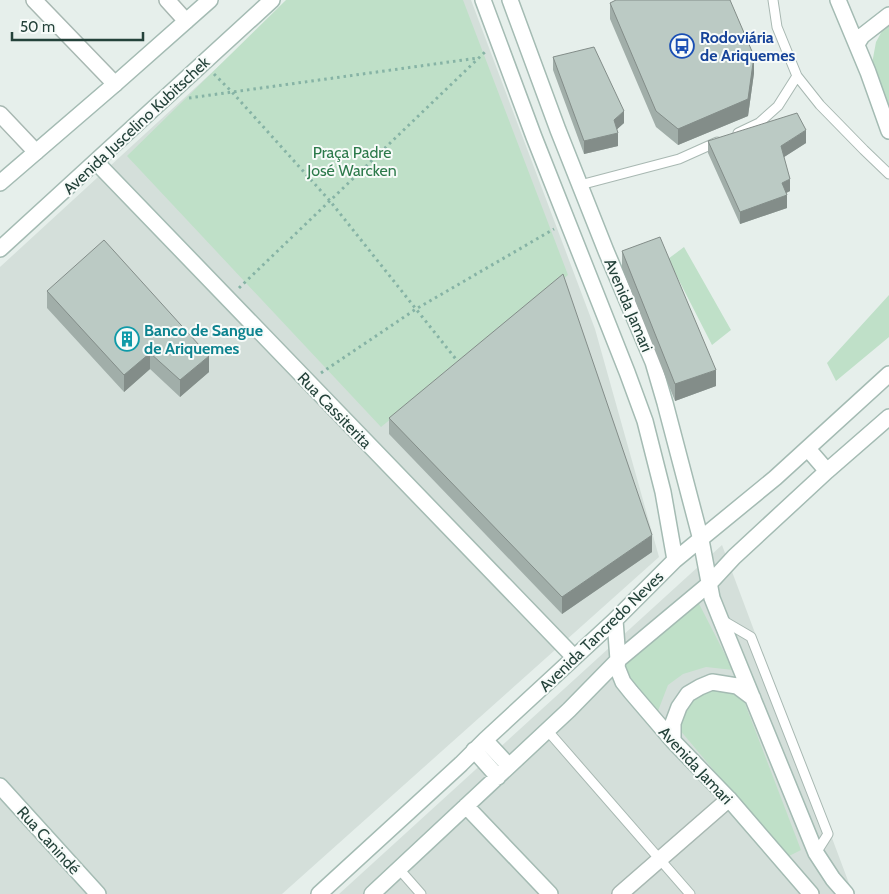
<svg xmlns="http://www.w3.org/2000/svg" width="889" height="894" viewBox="0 0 889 894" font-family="Cabin,sans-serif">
	<rect width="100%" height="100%" fill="#e6efeb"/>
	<path fill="#d4dfda" d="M291 0H471L595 329 659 557 282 894H0V267Z
		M722 545 853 894H339Z"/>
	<path fill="#bfe0c8" d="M286 0H463L568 275 381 427 127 156Z
		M889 25V115L871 69 876 42 882 31Z
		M684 247 731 330 712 345 668 259Z
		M889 295V337L836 381 827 363Z
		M693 592 733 670 706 667 683 674 668 685 658 711 615 667Z
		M717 689 731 693 744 701 801 850 787 857 679 729 684 710 698 692Z"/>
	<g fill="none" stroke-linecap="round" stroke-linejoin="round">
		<g stroke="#a8b8b2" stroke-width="11">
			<path id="lane" d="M773 0 777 27 797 76 820 105 864 150 889 174
				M738 133 759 123 778 106 797 76
				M580 185 679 159 717 142
				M722 620 751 637 828 834 816 853
				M547 730 690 894
				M399 869 421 894"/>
		</g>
		<g stroke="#a8b8b2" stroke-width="18">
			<path id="street" d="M34 0 115 84
				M167 0 186 21
				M0 114 36 152
				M620 894 729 799"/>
		</g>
		<g stroke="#a4bbb3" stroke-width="18">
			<path id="secondary" d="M483 0 534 137 627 372 645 421 663 492 675 560
				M510 0 558 130 606 251 653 362 665 403 701 540 712 598 720 618 816 853 833 879 846 894
				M838 0 868 72 889 131
				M857 44 862 36 889 15
				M96 162 574 657
				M0 183 115 84 210 0
				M0 249 272 0
				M808 449 827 471
				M615 620 618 660 617 667 623 682 631 692 673 741 729 799 811 894
				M485 740 509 766
				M673 741V723L679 707 688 694 700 687 712 682 737 686 753 698
				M474 750 498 777
				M0 786 98 894
				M466 806 550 894
				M319 894 461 764 485 740 615 620 675 560 775 478 889 374
				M372 894 569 710 618 660 709 584 734 557 827 471 889 417"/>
		</g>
		<path stroke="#86b3a5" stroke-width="3" stroke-dasharray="2.5 4" stroke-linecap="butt" d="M214 74 232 92 330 201 459 363
			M189 98 478 58
			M239 288 485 52
			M321 373 416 309 554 229"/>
		<use href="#lane" stroke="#fff" stroke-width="9"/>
		<use href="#street" stroke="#fff" stroke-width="15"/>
		<use href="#secondary" stroke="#fff" stroke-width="15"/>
	</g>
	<path fill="#a1aea9" d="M610 3 754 73 748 116 678 145 656 127 610 19Z
		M553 57 624 123 617 129 618 146 584 154 553 70Z
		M708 141 806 143 784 157 790 191 786 193 787 208 740 224 708 153Z
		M622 251 716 386 675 401 622 268Z
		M47 291 209 372 180 397 150 369 124 392 47 308Z
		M389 418 652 552 562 614 389 434Z"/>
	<path fill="#838d89" d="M754 56V73L748 116 678 145V129Z
		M624 111V123L614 132V120Z
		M806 130V143L781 159V146Z
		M618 133V146L584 154V141Z
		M790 179V191L782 195V183Z
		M787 195V208L740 224V212Z
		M150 353V369L124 392V375Z
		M209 356V372L180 397V380Z
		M716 370V386L675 401V384Z
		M652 535V552L562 614V597Z"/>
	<path fill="#bbcac4" stroke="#838d89" d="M616 0H730L754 56 748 99 678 129 656 111 610 3Z
		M594 47 624 111 614 120 618 133 584 141 553 57Z
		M797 113 806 130 781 146 790 179 782 183 787 195 740 212 708 141Z
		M660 237 716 370 675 384 622 251Z
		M104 240 209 356 180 380 150 353 124 375 47 291Z
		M563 274 652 535 562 597 389 418Z"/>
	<defs>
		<g id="bus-ring" transform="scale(1.25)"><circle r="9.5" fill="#f7fbf9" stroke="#1a4fb4" stroke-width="1.5"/><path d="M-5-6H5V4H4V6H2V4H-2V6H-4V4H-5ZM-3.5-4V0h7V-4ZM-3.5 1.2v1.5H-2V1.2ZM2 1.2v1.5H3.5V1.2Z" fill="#1a4fb4"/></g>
		<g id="building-ring" transform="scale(1.25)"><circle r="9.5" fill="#f7fbf9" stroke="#0f9aa8" stroke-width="1.5"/><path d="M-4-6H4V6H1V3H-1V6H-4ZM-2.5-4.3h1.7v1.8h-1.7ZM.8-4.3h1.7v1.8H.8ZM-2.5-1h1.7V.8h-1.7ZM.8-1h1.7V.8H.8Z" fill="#0f9aa8"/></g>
	</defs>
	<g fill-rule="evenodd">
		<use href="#bus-ring" x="682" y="46"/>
		<use href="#building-ring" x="127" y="339"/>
	</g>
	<g text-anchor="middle" stroke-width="4" stroke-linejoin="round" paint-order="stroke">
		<g font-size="16" font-weight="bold" fill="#164399" stroke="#f7fbf9" text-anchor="start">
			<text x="700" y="43">Rodoviária<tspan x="700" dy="18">de Ariquemes</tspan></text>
		</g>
		<g font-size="16" fill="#24423a" stroke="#f7fbf9">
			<text transform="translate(136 125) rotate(-43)" y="6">Avenida Juscelino Kubitschek</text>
			<text transform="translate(629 305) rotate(67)" y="6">Avenida Jamari</text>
			<text transform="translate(335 410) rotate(46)" y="6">Rua Cassiterita</text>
			<text transform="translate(601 631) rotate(-44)" y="6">Avenida Tancredo Neves</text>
			<text transform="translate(696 765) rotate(47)" y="6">Avenida Jamari</text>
			<text transform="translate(49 840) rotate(48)" y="6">Rua Canindé</text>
		</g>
		<g font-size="16" fill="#2d7a4b" stroke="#f7fbf9">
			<text x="352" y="158">Praça Padre<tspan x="352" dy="18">José Warcken</tspan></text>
		</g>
		<g font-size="16" font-weight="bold" fill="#0d838f" stroke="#f7fbf9" text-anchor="start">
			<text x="144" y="336">Banco de Sangue<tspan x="144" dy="18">de Ariquemes</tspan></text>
		</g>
	</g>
	<path d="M12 32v8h131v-8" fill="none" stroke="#24423a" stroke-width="2.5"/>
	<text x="20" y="32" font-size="15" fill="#24423a" stroke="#f7fbf9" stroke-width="4" paint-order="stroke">50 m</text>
</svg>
